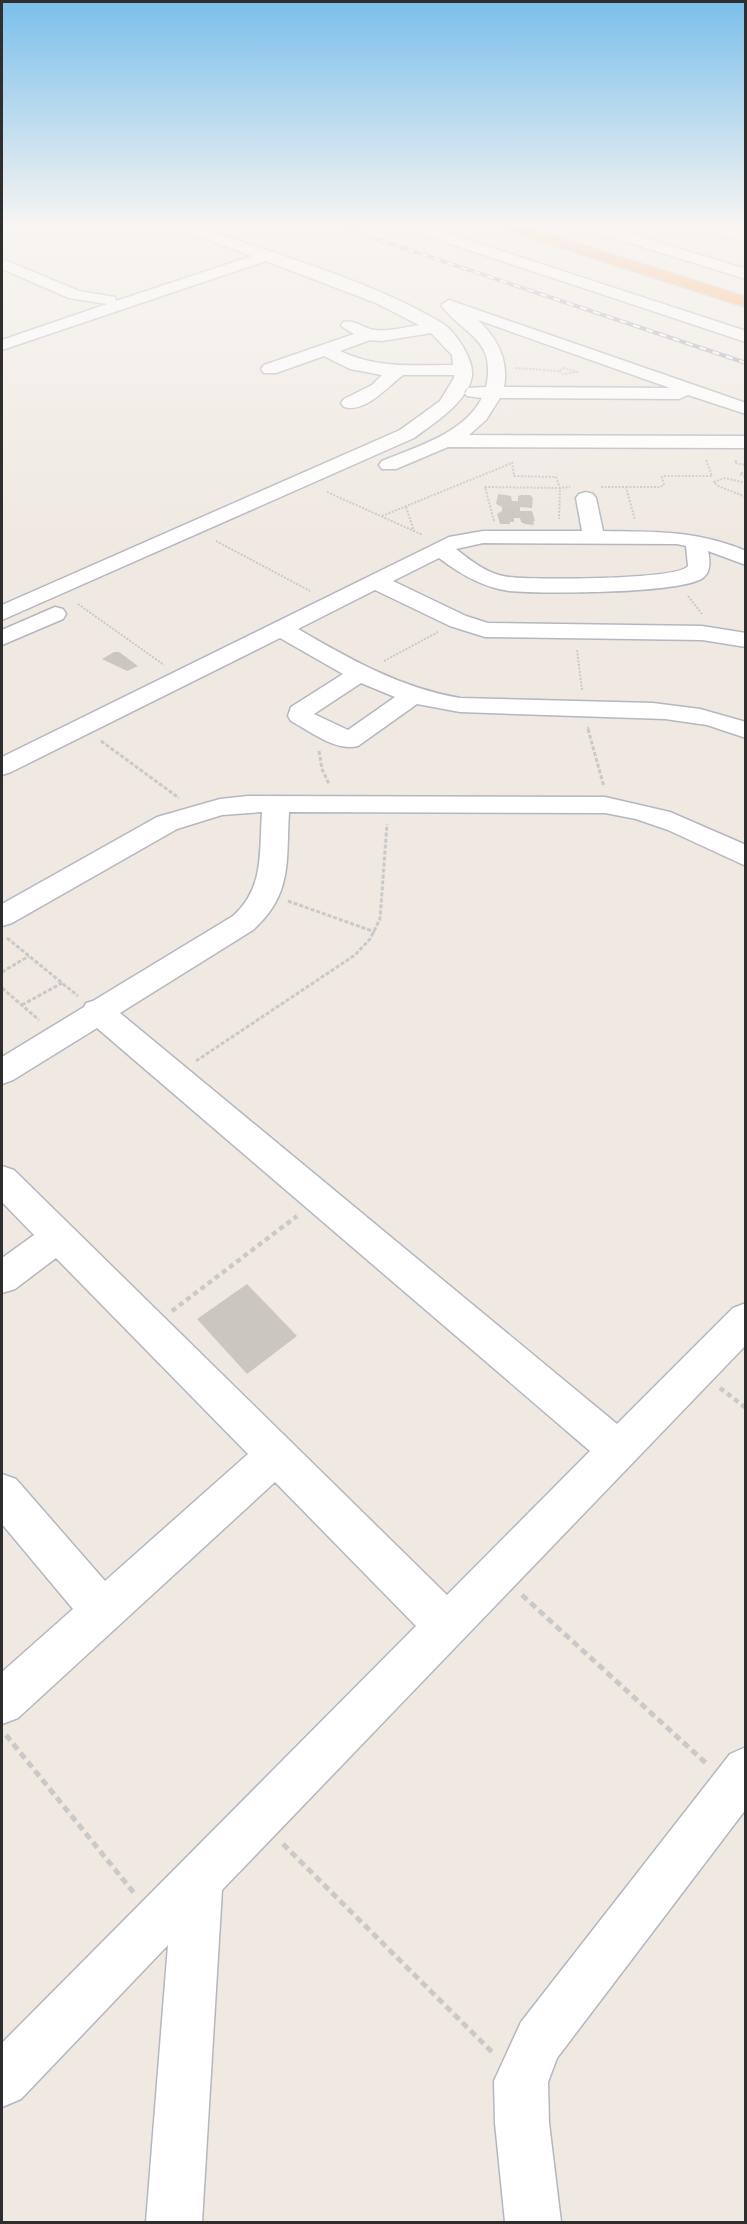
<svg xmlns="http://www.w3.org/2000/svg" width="747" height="2224" viewBox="0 0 747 2224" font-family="Inter,sans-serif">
	<rect width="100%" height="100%" fill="#efe9e1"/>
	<path fill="#cbc7bf" d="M498 494 511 496 512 501H518V496L521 495H530L533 498 532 508 520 507V511H532L535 521H533L534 525 525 524 521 522 520 518H514V522H510V524H500L497 514 502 511V507L496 504Z
		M114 652H119L138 666 127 671 102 659Z
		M247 1284 297 1336 247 1374 197 1319Z"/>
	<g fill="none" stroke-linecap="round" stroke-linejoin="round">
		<g stroke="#b4b7c1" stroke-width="3">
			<path id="minor" d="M179 227H199C277 255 372 281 442 323 456 332 474 360 472 376 468 402 434 423 414 438L2 620V605L400 430 440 401 454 378V375H403C387 387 366 413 344 407L341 403 344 399 372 385 382 375 350 369 324 356 276 373H264L261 369 264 365 354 334 341 326 343 322C355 319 364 329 375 330 389 332 405 327 419 325L376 303 266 261 2 350V340L107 304 69 298 2 269V259L79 291 115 297 116 301 252 256 181 230ZM431 333 452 355 453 365C411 365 379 369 340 351L370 340 382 341Z
				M407 227H428L746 331V342L409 230Z
				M586 227H608L746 269V279L588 230Z
				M699 227H721L746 234V243L701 230Z
				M449 300 746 403V414L688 395 679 399 500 398 486 420 469 435 746 436V448L448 447 396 469H382L379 465 382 461C418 446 463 434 482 398L467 396 464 392 467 388 486 387C497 338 463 335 441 305ZM478 320 670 388 504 387C509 360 497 338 478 320Z
				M586 492 593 494 596 498 603 531C656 532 696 530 746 551V565L708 551C710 560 711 571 704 577 685 594 538 594 509 591 482 587 460 574 439 558L393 581 466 616 488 623 702 626 746 633V647L702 640 485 637 450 626 375 590 298 629C350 659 400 688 460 698L653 703 700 709 746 722V738L707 725 665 719 460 712 417 704 358 746C336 752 310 731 291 721L288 716 291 707 343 674 280 638 11 772 2 775V757L449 537 483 531H582L576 498 579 494ZM483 543 677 544 686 546 688 566C678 580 533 580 509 577 489 575 471 561 456 549ZM361 683 395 697 348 730 314 714Z
				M55 607 63 609 66 614 63 619 2 645V630Z
				M248 796 605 797 670 812 746 845V866L668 830 636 819 605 813 289 812C286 861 293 894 253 930L120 1013 617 1424 733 1308 746 1303V1345L222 1890 202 2222H146L168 1945 21 2099 2 2107V2043L416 1626 275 1482 18 1718 2 1724V1672L73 1609 2 1524V1474L16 1479 105 1581 248 1454 56 1258 15 1289 2 1293V1258L34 1235 2 1202V1166L14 1170 447 1595 590 1451 97 1028 13 1080 2 1084V1057L84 1007 86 1003 93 1001 233 916C265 887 259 852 262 812L222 815 177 829 12 923 2 926V904L157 817 220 799Z
				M746 1747V1809L557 2058 548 2082 549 2123 561 2222H505L495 2123 494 2081 521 2022 730 1754Z"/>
		</g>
		<g stroke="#c9c9c9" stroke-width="3">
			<path id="highway" d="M503 227H525L746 297V307L505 230Z"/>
		</g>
		<path stroke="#c9c9c9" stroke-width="2" stroke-dasharray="2 1.5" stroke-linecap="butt" d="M515 368 559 371
			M563 368 577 372 563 374 559 371Z
			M736 460 735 463 746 465
			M512 462 514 476 556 477 560 488 570 487
			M746 471 740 474 746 477
			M746 483 725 478 714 482 718 486 746 497
			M601 487H626L635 520
			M626 487H660L664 485 662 477 665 476H712L706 460
			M327 492 423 535
			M406 507 414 531
			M382 516 512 463
			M494 521 485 487 560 488 559 519
			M216 541 310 591
			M688 596 702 614
			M78 604 164 665
			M577 650 582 690
			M384 661 438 632
			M588 727 589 730"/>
		<path stroke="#c9c9c9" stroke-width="3" stroke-dasharray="4 2" stroke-linecap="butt" d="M588 729 604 787
			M101 741 179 798
			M319 751 322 769 329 784
			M288 901 375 932
			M7 938 78 996
			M2 972 29 956
			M2 988 39 1020
			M22 1005 62 983
			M196 1061 355 955 370 939 380 919 387 824"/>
		<path stroke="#c9c9c9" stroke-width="4.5" stroke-dasharray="5 4" stroke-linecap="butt" d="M172 1311 297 1216
			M720 1388 746 1408"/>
		<path stroke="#c9c9c9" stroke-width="5" stroke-dasharray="7 4.5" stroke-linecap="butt" d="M522 1595 707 1764
			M6 1735 134 1893
			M283 1844 495 2055"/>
		<use href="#minor" fill="#fff" fill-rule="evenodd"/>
		<use href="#highway" fill="#ffa35c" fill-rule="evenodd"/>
		<g stroke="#a3a6b8" stroke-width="4">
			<path id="rail" d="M341 227 746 363"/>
		</g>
		<use href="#rail" stroke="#fff" stroke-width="2" stroke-dasharray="7" stroke-linecap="butt"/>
	</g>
	<linearGradient id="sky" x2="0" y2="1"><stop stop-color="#7abfeb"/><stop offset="0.42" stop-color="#f8f5f2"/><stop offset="1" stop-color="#f8f5f2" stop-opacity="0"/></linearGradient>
	<rect width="747" height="538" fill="url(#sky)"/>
	<rect width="747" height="2224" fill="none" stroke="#2e2e2e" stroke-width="6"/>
</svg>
